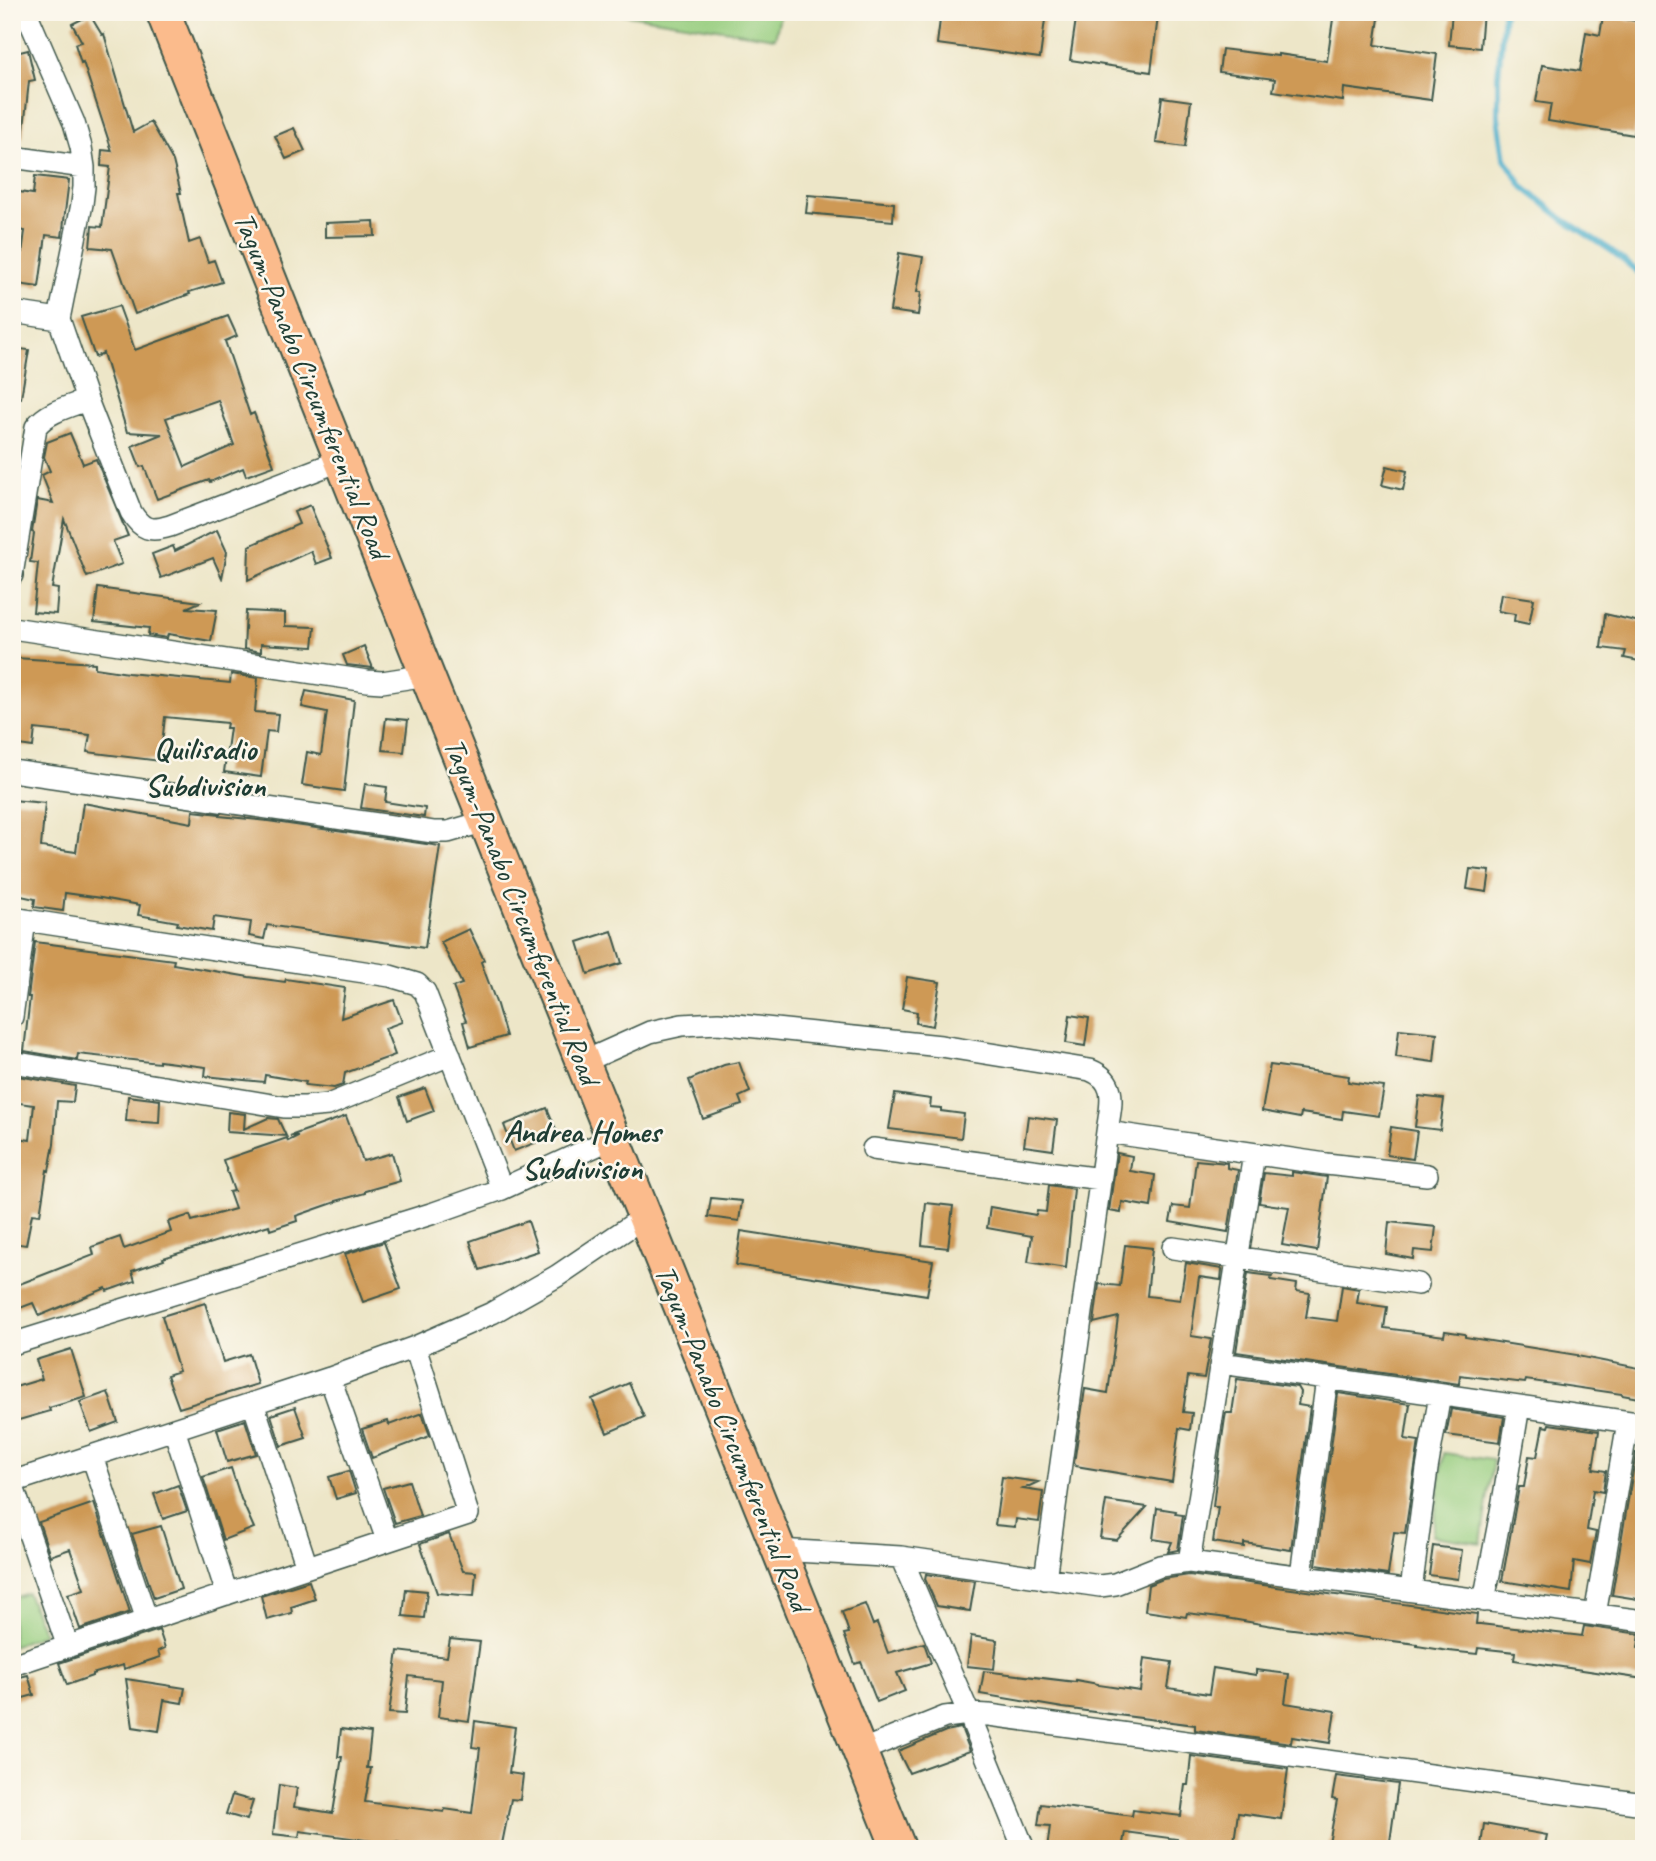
<svg xmlns="http://www.w3.org/2000/svg" width="1656" height="1861" viewBox="0 0 1656 1861" font-family="Caveat,sans-serif">
	<rect width="100%" height="100%" fill="#fbf7ec"/>
	<filter id="ink" filterUnits="userSpaceOnUse"><feTurbulence type="fractalNoise" baseFrequency=".0143" numOctaves="2"/><feDisplacementMap in="SourceGraphic" scale="14" xChannelSelector="R" yChannelSelector="G"/><feConvolveMatrix kernelMatrix="1 2 1 2 8 2 1 2 1" color-interpolation-filters="sRGB"/></filter>
	<filter id="wash" filterUnits="userSpaceOnUse"><feTurbulence type="fractalNoise" baseFrequency=".00686" numOctaves="4" result="noise"/><feDisplacementMap in="SourceGraphic" scale="28" xChannelSelector="R" yChannelSelector="G"/><feGaussianBlur stdDeviation="1.57" result="paint"/><feColorMatrix in="noise" values="0 0 0 0 0 0 0 0 0 0 0 0 0 0 0 0 0 1.4 0 .05"/><feComposite in="paint" operator="in"/></filter>
	<g filter="url(#wash)">
		<rect width="100%" height="100%" fill="#ede6c8"/>
		<path fill="#98ce80" stroke="#5c865a" stroke-width="2" d="M609 12H781L775 38Z
			M1444 1453 1493 1460 1481 1543 1432 1536Z
			M27 1593 44 1634 12 1646V1599Z"/>
		<g fill="none" stroke-linecap="round" stroke-linejoin="round">
			<path stroke="#4caecb" stroke-width="6" d="M1504 12 1498 76V117L1504 157 1523 187 1563 219 1612 251 1644 277"/>
		</g>
		<g id="blocks">
			<path fill="#ce9954" fill-rule="evenodd" d="M941 12H1046L1040 58 937 44Z
				M1077 12H1135L1158 16 1151 72 1070 60Z
				M1334 12H1380L1375 45 1437 54 1431 100 1344 88 1343 101 1273 91 1275 79 1219 72 1222 49 1278 56V54L1327 61Z
				M1452 12H1483L1480 48 1449 45Z
				M90 15 102 35 104 34 133 132 151 122 173 161 181 193H178L189 243 200 239 208 262 214 260 222 282 189 292 190 294 135 314 112 249 90 247 92 226 102 227 110 167 101 166 102 150 112 151 83 62 81 63 75 44 82 42 72 24Z
				M1603 16 1644 22V116L1638 115 1634 135 1548 121 1551 104 1536 102 1542 65 1580 71 1586 32 1600 35Z
				M28 50 35 80 29 81 23 138 12 137V54Z
				M1162 97 1191 101 1185 147 1156 143Z
				M294 128 305 151 286 159 275 136Z
				M35 176 69 180 62 237 46 235 39 287 18 284 25 231 12 229V191L33 194Z
				M808 195 894 203 893 221 806 213Z
				M374 221 375 236 325 237V223Z
				M899 253 923 257 917 292H921L918 315 890 311Z
				M119 306 135 350 228 316 237 336 225 341 250 415 254 413 274 466 246 476 243 468 210 482 209 480 157 499 144 466 140 467 132 446 162 434 127 432 103 353 95 357 81 317ZM218 400 234 445 185 467 166 418Z
				M12 348 29 350 21 398 12 397Z
				M70 433 83 464 96 459 128 536 113 541 122 564 87 577 64 519 52 588 58 589 56 614 33 612 38 563 30 562 34 533 32 532 37 500 53 503 42 475 50 471 44 457 47 442Z
				M1387 466 1407 471 1403 490 1382 485Z
				M310 505 332 558 316 564 311 551 248 580 249 546 299 524 294 512Z
				M217 530 227 552 222 578 213 558 161 578 152 554 173 546 175 551Z
				M98 588 200 602 186 608 217 610 211 641 168 634 167 638 148 635 149 628 94 622Z
				M1501 594 1534 599 1529 624 1514 621 1515 614 1498 611Z
				M246 611 285 613V626L315 627 313 647 261 644V652L244 649Z
				M1605 614 1644 623V662L1624 658 1626 651 1601 648Z
				M364 646 373 668 347 665 343 655Z
				M15 658 95 663V668L128 673 230 683 231 674 258 678 255 712 278 714 276 732 267 731 261 777 224 772 230 728H226L227 723 165 717 160 761 87 752 90 735 35 729 33 747 12 744V687Z
				M306 691 354 700 344 791 302 785 307 752 321 755 327 712 302 707Z
				M386 718 408 720 404 752 382 750Z
				M365 784 387 787 385 802 425 808 424 817 361 808Z
				M12 800 45 803 41 847 76 852 83 803 192 823 193 811 220 814V816L268 821 440 846 425 948 267 925 264 939 249 936 251 922 214 917 212 931 177 925 178 922 138 915 140 905 101 898 65 893 63 911 34 907 35 899 12 894Z
				M1470 869 1490 871 1487 892 1467 889Z
				M469 929 484 960 481 962 497 1005 506 1036 470 1047 463 1022 466 1021 453 987 462 984 441 942Z
				M612 931 622 963 588 974 578 942Z
				M35 942 174 960 173 964 249 977 285 982 286 979 345 988 341 1018 394 1000 402 1022 385 1028 395 1055 345 1073 343 1085 334 1088 305 1085 306 1082 265 1075 264 1082 205 1076 206 1067 159 1061V1063L78 1054 77 1060 24 1051 30 997H28Z
				M907 977 940 982 933 1026 916 1023 917 1012 902 1009Z
				M1070 1015 1089 1018 1085 1046 1066 1043Z
				M1399 1029 1437 1033 1434 1062 1396 1057Z
				M739 1062 750 1092 739 1097 742 1105 703 1119 689 1080 724 1065Z
				M1270 1065 1349 1076 1348 1082 1384 1087 1379 1116 1343 1111 1342 1119 1301 1113 1300 1118 1262 1111Z
				M12 1075 75 1086 73 1102 57 1101 54 1144 49 1171 47 1170 40 1215 32 1214 26 1245 12 1243V1137L30 1140 34 1105 12 1102Z
				M425 1088 434 1111 407 1121 399 1097Z
				M895 1094 931 1099 930 1107 941 1108V1111L964 1114 961 1138 889 1129Z
				M128 1096 160 1100 159 1123 126 1121Z
				M1419 1096 1444 1099 1440 1130 1415 1127Z
				M547 1108 558 1134 514 1151 504 1125Z
				M228 1112 245 1114 244 1129 268 1118 278 1119 286 1136 227 1132Z
				M346 1116 363 1161 392 1153 400 1181 365 1191V1193L336 1201V1202L296 1216 297 1221 270 1230 269 1225 163 1258 164 1260 132 1271 135 1281 107 1291 106 1288 39 1316 33 1303 12 1311V1287L94 1255 92 1247 120 1237 124 1249 171 1232 168 1222 190 1215 192 1221 235 1209 229 1192 234 1191 223 1160 287 1138 288 1141 298 1136H290Z
				M1028 1116 1057 1120 1053 1150 1024 1146Z
				M1391 1127 1417 1131 1413 1159 1387 1155Z
				M1117 1153 1132 1156 1130 1171 1155 1175 1151 1207 1122 1202 1121 1213 1109 1211Z
				M1196 1160 1227 1163V1168L1238 1170 1228 1232 1170 1222 1173 1206 1190 1208Z
				M1292 1172 1327 1177 1317 1251 1282 1245 1289 1207 1259 1203 1264 1173 1292 1176Z
				M1049 1185 1074 1189 1066 1268 1028 1262 1032 1236 987 1228 990 1207 1036 1215 1037 1211 1046 1212Z
				M711 1198 742 1201 739 1221 708 1217Z
				M926 1203 953 1206 948 1248 922 1245Z
				M528 1221 538 1251 480 1270 470 1241Z
				M1389 1222 1436 1227 1433 1252 1414 1250 1413 1259 1386 1254Z
				M741 1231 933 1261 927 1295 736 1265Z
				M384 1242 401 1289 363 1302 345 1254Z
				M1125 1245 1152 1248 1147 1296 1180 1300 1186 1263 1222 1269 1221 1280 1199 1277 1191 1336 1211 1339 1204 1378 1188 1376 1183 1412 1192 1413 1190 1430 1179 1428 1172 1482 1076 1466 1074 1463 1085 1389 1108 1393 1118 1317 1094 1323 1099 1284 1120 1286Z
				M1248 1273 1272 1276 1271 1280 1297 1284 1296 1291 1310 1293 1306 1317 1337 1321 1342 1286 1359 1289 1357 1303 1387 1307 1384 1328 1444 1336 1445 1331 1465 1334V1337L1577 1355V1356L1644 1369V1399L1622 1395V1394L1526 1380 1525 1383 1460 1375 1459 1384 1236 1352Z
				M205 1303 223 1362 249 1354 258 1384 179 1408 167 1375 179 1371 162 1316Z
				M71 1349 86 1397 49 1408 50 1411 12 1422V1388L42 1379 36 1360Z
				M1237 1379 1297 1387 1300 1392 1298 1405 1310 1407 1291 1550 1244 1543V1547L1213 1542 1218 1507H1213L1217 1472 1225 1418 1226 1413H1232Z
				M629 1383 644 1417 607 1433 592 1399Z
				M108 1392 118 1422 91 1432 80 1402Z
				M1338 1393 1410 1404 1405 1439 1419 1441 1405 1533 1394 1532 1388 1575 1316 1565Z
				M295 1407 306 1438 281 1446 271 1415Z
				M1451 1409 1504 1417 1500 1442 1446 1435Z
				M422 1413 430 1436 372 1458 362 1429 388 1421 389 1425Z
				M245 1420 256 1454 227 1462 217 1429Z
				M1549 1424 1599 1431 1593 1469 1606 1471 1603 1492 1593 1490 1587 1530 1596 1532 1590 1564 1574 1561 1571 1592 1502 1581 1519 1487H1524L1529 1456 1537 1457 1543 1426 1548 1427Z
				M1636 1453H1644V1600L1612 1595Z
				M231 1468 241 1499 254 1528 223 1540 203 1477Z
				M349 1471 356 1493 336 1499 329 1477Z
				M1002 1477 1038 1482 1023 1489 1043 1492 1039 1522 1016 1519 1015 1527 995 1525Z
				M409 1481 420 1516 395 1523 383 1488Z
				M178 1485 187 1511 163 1519 154 1494Z
				M1106 1501 1147 1507 1117 1540 1100 1538Z
				M94 1503 130 1612 80 1629 68 1594 84 1589 70 1549 50 1556 39 1522Z
				M1157 1508 1176 1511 1175 1514 1183 1515 1178 1550 1168 1552 1172 1542 1153 1539Z
				M161 1526 181 1589 154 1598 132 1534Z
				M449 1534 463 1571 476 1572 474 1596 437 1593 420 1544Z
				M1433 1546 1462 1550 1458 1579 1429 1575Z
				M926 1574 975 1581 970 1611 937 1606 925 1579Z
				M1189 1575 1477 1614 1476 1624H1480L1582 1636 1584 1626 1640 1634 1638 1648 1644 1649V1679L1514 1660 1515 1652 1478 1648 1477 1654 1449 1651 1417 1646V1644L1285 1628 1220 1617 1187 1613 1186 1617 1145 1611 1148 1585 1163 1579Z
				M309 1581 315 1599 291 1607 292 1613 267 1620 261 1596Z
				M406 1589 427 1591 424 1618 403 1616Z
				M865 1604 873 1625 877 1623 888 1653 924 1643 931 1663 897 1673 905 1691 877 1702 861 1662 855 1664 844 1634 849 1633 842 1612Z
				M159 1630 165 1648 158 1651 160 1657 124 1669 123 1665 92 1674V1676L67 1685 59 1663Z
				M971 1636 997 1640 994 1669 967 1666Z
				M450 1639 480 1642 469 1721 438 1717 442 1680 409 1676 405 1714 389 1713 398 1651 447 1657Z
				M1144 1658 1172 1662 1168 1688 1209 1694 1213 1668 1256 1675V1670L1289 1674 1285 1703 1335 1711 1330 1743 1292 1737 1291 1743 1195 1730V1725L1063 1708 980 1694 984 1671 1076 1682V1680L1098 1684V1685L1140 1691Z
				M28 1675 34 1695 12 1701V1679Z
				M126 1679 185 1688 182 1703 164 1700 159 1731 133 1727Z
				M475 1721 515 1727 509 1773 523 1775 520 1800 511 1799 501 1849H434L395 1842V1849H372L373 1841 300 1831 299 1837 273 1834 279 1785 297 1788 294 1807 333 1813 342 1757H338L341 1729 371 1733 367 1768H371L365 1802 444 1812 445 1809 472 1813 480 1748 472 1747Z
				M961 1728 970 1751 909 1773 898 1751 946 1731Z
				M1191 1756 1288 1769 1281 1819 1238 1813 1233 1849H1176L1177 1839 1125 1832 1122 1849H1047L1050 1826 1038 1825 1041 1804 1132 1816 1133 1810 1181 1816 1185 1785H1188Z
				M1336 1776 1398 1784 1389 1849H1328L1337 1800 1332 1799Z
				M232 1795 253 1801 247 1820 226 1814Z
				M1484 1824 1547 1835 1544 1849H1500L1481 1845Z"/>
		</g>
	</g>
	<g filter="url(#ink)">
		<use href="#blocks" fill-opacity="0" stroke="#3e564a" stroke-width="2"/>
		<g fill="none" stroke-linecap="round" stroke-linejoin="round">
			<g stroke="#3e564a" stroke-width="24">
				<path id="street" d="M26 12 74 123 81 147 84 167V187L82 204 59 319 87 400 131 512C142 530 150 532 170 526L342 460
					M12 157 84 167
					M12 312 59 319
					M12 575 36 427C46 412 71 406 87 400
					M12 628 367 681 382 682 427 675
					M12 771 433 832H448L486 821
					M12 918 390 976 417 984 425 992 502 1189
					M12 1017 25 920
					M12 1062 284 1107H305L328 1105 450 1055
					M583 1062 650 1032 682 1025 718 1023 941 1046 1090 1070C1120 1082 1110 1107 1107 1132L1326 1164 1427 1175
					M873 1149 1101 1179
					M1173 1248 1418 1284
					M12 1344 434 1213 502 1189 613 1138
					M1221 1363 1644 1424
					M330 1378 387 1540
					M253 1403 307 1567
					M174 1429 227 1594
					M92 1456 147 1620
					M12 1482 330 1378 415 1347 492 1313 557 1276 644 1217
					M12 1484 68 1647
					M778 1550 901 1557 1100 1586 1115 1584 1160 1566 1189 1562 1644 1621
					M901 1557 969 1714 1024 1849
					M1189 1562 1254 1154
					M1301 1575 1327 1378
					M1045 1579 1107 1132
					M1411 1590 1427 1469 1440 1395
					M1484 1601 1504 1496 1519 1406
					M1595 1615 1628 1422
					M12 1665 468 1514 415 1347
					M860 1751 945 1717 969 1714 989 1715 1644 1804"/>
			</g>
			<g stroke="#3e564a" stroke-width="37">
				<path id="primary" d="M163 12 427 675 899 1849"/>
			</g>
			<use href="#street" stroke="#fff" stroke-width="21"/>
			<use href="#primary" stroke="#fbbb8c" stroke-width="33"/>
		</g>
	</g>
	<g text-anchor="middle" stroke-width="5" stroke-linejoin="round" paint-order="stroke">
		<g font-size="30" fill="#1f3d34" stroke="#fbf7ec">
			<text transform="translate(312 385) rotate(68)" y="10">Tagum-Panabo Circumferential Road</text>
			<text transform="translate(522 911) rotate(68)" y="10">Tagum-Panabo Circumferential Road</text>
			<text transform="translate(733 1438) rotate(68)" y="10">Tagum-Panabo Circumferential Road</text>
		</g>
		<g font-size="32" font-weight="bold" fill="#1f3d34" stroke="#fbf7ec">
			<text x="205" y="759">Quilisadio<tspan x="205" dy="37">Subdivision</tspan></text>
			<text x="582" y="1142">Andrea Homes<tspan x="582" dy="37">Subdivision</tspan></text>
		</g>
	</g>
	<rect width="1656" height="1861" fill="none" stroke="#fbf7ec" stroke-width="42"/>
</svg>
